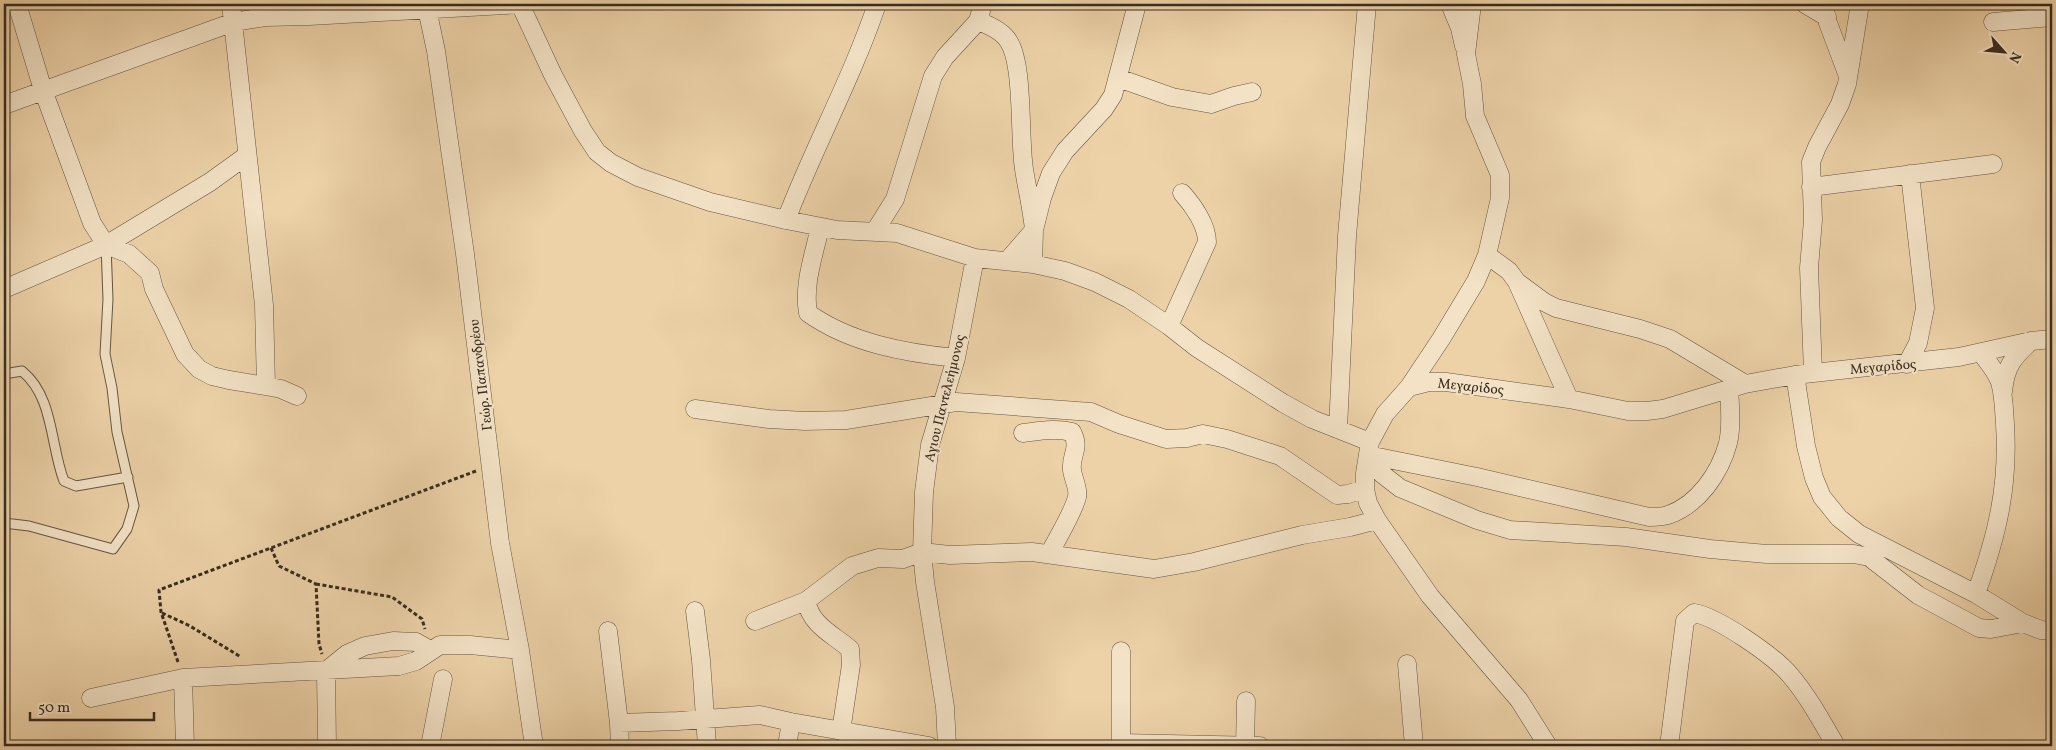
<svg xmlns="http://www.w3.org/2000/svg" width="2056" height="750" viewBox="0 0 2056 750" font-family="Vollkorn,serif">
	<rect width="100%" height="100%" fill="#edd2a8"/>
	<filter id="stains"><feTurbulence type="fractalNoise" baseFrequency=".004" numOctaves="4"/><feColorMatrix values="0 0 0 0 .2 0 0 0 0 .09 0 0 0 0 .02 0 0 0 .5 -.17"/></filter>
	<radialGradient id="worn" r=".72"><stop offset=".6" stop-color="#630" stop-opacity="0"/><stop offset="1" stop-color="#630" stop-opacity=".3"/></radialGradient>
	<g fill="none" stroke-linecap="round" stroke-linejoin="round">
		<g stroke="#655642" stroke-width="11">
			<path id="lane" d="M4 374 22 371C54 397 50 445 64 481L76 486 128 477
				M4 523 29 526 113 549 127 529 134 506 117 432 112 388 105 354 108 299 106 245"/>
		</g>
		<g stroke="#655642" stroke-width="19">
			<path id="street" d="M17 4 43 90 92 223 106 245 129 254 150 273 154 289 185 354 199 369 212 376 229 380 266 386 281 389 297 396
				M231 4 264 305 266 386
				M426 4 436 51 465 254 500 543 520 650 534 746
				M520 4 553 75 583 131 597 152 611 163 638 177 710 202 786 220 837 230 897 233 975 258 1033 264 1065 271 1095 282 1129 299 1169 326 1197 348 1283 403 1312 419 1370 442
				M1450 4 1460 28 1464 46
				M1805 4 1827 17
				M1823 4 1828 23 1848 76
				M978 21C989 25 1003 31 1009 42 1024 66 1019 138 1024 169 1027 189 1032 209 1034 230L1008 260
				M1993 22 2052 17
				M1118 78 1172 97 1211 104 1234 96 1252 92
				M4 105 234 22 265 17 309 16 521 4
				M1811 187 1993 164
				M786 220C814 147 852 78 877 4
				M820 227C814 255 803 284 808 313 850 343 905 353 956 358
				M875 231 895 199 933 76 945 57 978 21 983 4
				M1487 255 1509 271 1517 282 1569 399
				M1033 264 1034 230 1042 198 1051 173 1065 151 1104 109 1113 95 1137 4
				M1517 282 1544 302 1556 308 1640 329 1670 339 1745 384
				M4 289 106 245 210 182 246 156
				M1169 326 1207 242C1207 225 1193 205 1182 193
				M1907 364 1918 343 1925 308 1910 174
				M1813 372 1809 268 1813 220 1811 162 1817 147 1840 104 1847 84 1860 4
				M1795 375 1806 446 1814 478 1822 497 1839 518 1859 534 1976 594 2023 623 2041 630 2052 631
				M1409 387 1441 339 1476 281 1487 255 1500 198V175L1475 116 1472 84 1466 54 1472 4
				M2003 392C2005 367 2013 357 2031 341
				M695 409 769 419 805 421 846 420 956 402 1091 412 1119 424 1166 439 1187 438 1203 434 1227 439 1280 456 1337 495 1348 494 1365 489
				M1338 429 1347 236 1367 4
				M1023 433C1040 431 1056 428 1072 432 1081 449 1070 455 1072 470 1073 479 1079 488 1077 497 1073 513 1057 539 1049 554
				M1368 455 1382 474 1400 488 1477 520 1510 530 1626 537 1710 549 1767 554H1854L1869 557 1918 595 1979 628 1991 629 2023 623
				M1368 455 1477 477 1649 517C1655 517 1662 517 1668 515 1698 505 1720 473 1728 443 1732 426 1730 406 1729 389
				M1976 594C1997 535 2009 487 2005 424 2004 411 2004 396 2000 382 1996 371 1988 362 1981 353
				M806 601C812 626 831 633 850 649L851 665 841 731
				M695 611 701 660 707 746
				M755 621 806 601 852 566 878 558 903 559 922 552 950 555 1032 552 1154 569 1194 562 1302 535 1350 527 1377 520
				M608 631 619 723 620 746
				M1121 651V746
				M1407 664 1414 746
				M183 678 185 746
				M91 698 183 678 399 666 416 661 440 645H470L520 650
				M619 723 678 721 760 715 791 722 929 746
				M1121 743 1260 746
				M327 746 326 671 347 654 365 646 393 641 416 642 430 650
				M430 746 443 679
				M787 746 791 722
				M947 746 945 707 925 582 922 552 924 492 930 445 956 358 975 258
				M1245 746 1246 701
				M1548 746 1519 700 1430 596 1377 520 1368 503 1365 489V473L1370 442 1385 414 1409 387 1429 382H1446L1569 399 1628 411H1647L1663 409 1745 384 1795 375 1959 357 2031 341 2052 339
				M1669 746 1685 621 1694 613C1718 617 1774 656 1790 675 1808 696 1822 722 1836 746"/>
		</g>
		<path stroke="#382c20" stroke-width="3" stroke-dasharray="4 2.5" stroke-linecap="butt" d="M271 548 279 566 316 584 319 644 322 654
			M316 584 392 597 422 619 425 629
			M162 613 190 626 241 657
			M178 662 161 612 159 590 476 471"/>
		<use href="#lane" stroke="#f3e2c6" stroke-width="9"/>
		<use href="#street" stroke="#f3e2c6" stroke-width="18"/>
	</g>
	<g text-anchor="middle" stroke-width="4" stroke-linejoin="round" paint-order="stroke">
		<g font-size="14" fill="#382c20" stroke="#f3e2c6">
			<text transform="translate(1883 366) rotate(-5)" y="5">Μεγαρίδος</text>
			<text transform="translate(480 375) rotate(-97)" y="5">Γεώρ. Παπανδρέου</text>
			<text transform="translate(1471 386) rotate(6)" y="5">Μεγαρίδος</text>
			<text transform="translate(944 398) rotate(-76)" y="5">Αγιου Παντελεήμονος</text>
		</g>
	</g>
	<rect width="2056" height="750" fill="none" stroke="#edd2a8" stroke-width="20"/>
	<rect x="5" y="5" width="2046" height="740" fill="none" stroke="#382c20" stroke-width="2.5"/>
	<rect x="10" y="10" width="2036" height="730" fill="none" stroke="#382c20"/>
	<g transform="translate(2004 52) rotate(117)" stroke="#f3e2c6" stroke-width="4" paint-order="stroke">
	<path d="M0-4L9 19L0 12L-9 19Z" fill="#382c20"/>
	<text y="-8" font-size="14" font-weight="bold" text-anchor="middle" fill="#382c20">N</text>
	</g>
	<path d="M30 712v8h124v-8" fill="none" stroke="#382c20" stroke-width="2.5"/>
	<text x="38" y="712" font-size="15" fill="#382c20" stroke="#f3e2c6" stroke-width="4" paint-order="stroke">50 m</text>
	<rect width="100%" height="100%" filter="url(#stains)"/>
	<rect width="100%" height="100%" fill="url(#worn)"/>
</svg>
